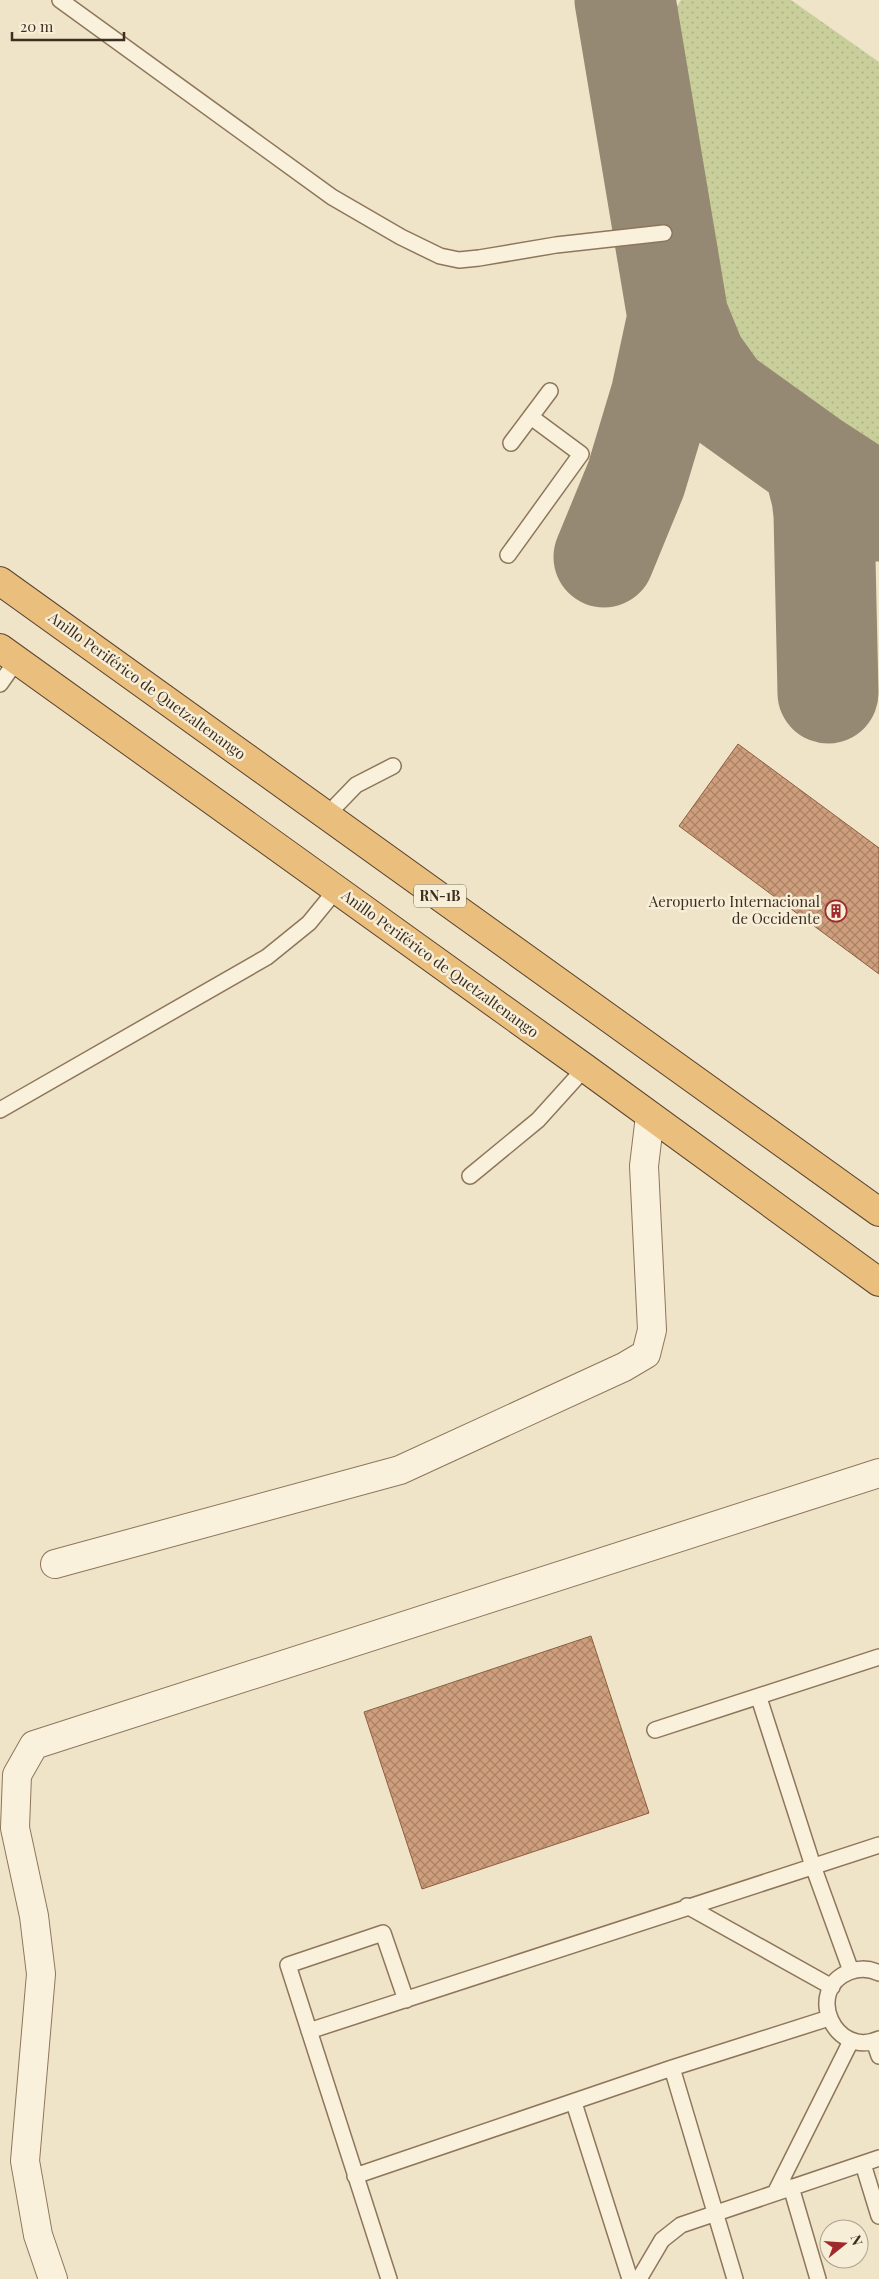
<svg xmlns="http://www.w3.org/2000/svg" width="879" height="2279" viewBox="0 0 879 2279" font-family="'Playfair Display',serif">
	<defs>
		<pattern id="grass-dots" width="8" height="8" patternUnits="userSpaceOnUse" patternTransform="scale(1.25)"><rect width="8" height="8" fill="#c9cf9b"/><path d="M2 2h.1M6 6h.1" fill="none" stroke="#aeb285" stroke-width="1.8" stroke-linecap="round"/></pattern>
		<pattern id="building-cross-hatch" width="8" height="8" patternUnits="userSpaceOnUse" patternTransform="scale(1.25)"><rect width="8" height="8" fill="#cf9f7d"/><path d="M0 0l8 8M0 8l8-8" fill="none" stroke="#a98266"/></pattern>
	</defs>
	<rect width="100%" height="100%" fill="#f0e4c8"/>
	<path fill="url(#grass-dots)" d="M681 0H791L879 62V467L762 382 743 357 731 330 717 283 675 32 674 11Z"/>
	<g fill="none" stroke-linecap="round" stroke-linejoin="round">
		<path stroke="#968974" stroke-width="101" d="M625 0 678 317 696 361 721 396 813 462 862 494 879 511
			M813 462 822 497 824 514 828 693
			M604 557 636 479 661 396 678 317"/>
	</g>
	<path fill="url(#building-cross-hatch)" stroke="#8d5f41" d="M738 744 879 848V974L679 826Z
		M591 1636 649 1813 422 1889 364 1712Z"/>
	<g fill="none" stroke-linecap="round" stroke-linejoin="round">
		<g stroke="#8d765c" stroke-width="18">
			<path id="service" d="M60 0 332 197 401 237 440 256 459 260 479 258 556 245 664 233
				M511 443 550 391
				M508 555 581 454 531 417
				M0 684 17 660
				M327 815 356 785 393 766
				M0 1110 267 957 309 923 336 890
				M470 1176 538 1120 585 1068
				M759 1698 813 1866 851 1971
				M655 1730 879 1657
				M687 1906 832 1987
				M879 1973C869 1968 859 1968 849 1972 804 1990 835 2059 879 2039
				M309 2031 879 1845
				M874 2041 879 2056
				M672 2068 735 2279
				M574 2103 630 2279
				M863 2164 879 2216
				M355 2176 672 2068 829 2018
				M791 2187 818 2279
				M775 2193 851 2041
				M389 2279 288 1965 383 1933 406 2000
				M639 2279 662 2240 681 2225 879 2158"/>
		</g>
		<g stroke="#8d765c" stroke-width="30">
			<path id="minor" d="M55 1564 400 1470 624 1367 646 1354 652 1330 644 1166 650 1116
				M53 2279 38 2235 25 2161 41 1974 34 1916 15 1828 17 1775 34 1745 879 1473"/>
		</g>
		<g stroke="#5b4430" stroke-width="30">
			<path id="trunk" d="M0 581 879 1212
				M0 648 585 1068 879 1282"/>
		</g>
		<use href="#service" stroke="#faf1dc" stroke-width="15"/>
		<use href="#minor" stroke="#faf1dc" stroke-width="28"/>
		<use href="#trunk" stroke="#eabe7c" stroke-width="28"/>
	</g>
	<defs>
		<g id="building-ring" transform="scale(1.125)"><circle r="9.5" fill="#f7eed8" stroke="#9e2a2b" stroke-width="1.5"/><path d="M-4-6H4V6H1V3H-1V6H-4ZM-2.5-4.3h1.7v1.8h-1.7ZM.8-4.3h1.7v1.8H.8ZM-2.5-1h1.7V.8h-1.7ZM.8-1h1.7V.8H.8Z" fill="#9e2a2b"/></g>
	</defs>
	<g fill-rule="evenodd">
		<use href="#building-ring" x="836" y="911"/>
	</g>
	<g text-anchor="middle" stroke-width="5" stroke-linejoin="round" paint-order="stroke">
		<rect fill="#f7eed8" stroke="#756857" stroke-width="1" x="414" y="884.5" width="52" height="23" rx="4"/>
		<g font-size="14" font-weight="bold" fill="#3d2e20">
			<text x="440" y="901">RN-1B</text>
		</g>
		<g font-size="15" fill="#3d2e20" stroke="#f7eed8">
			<text transform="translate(147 686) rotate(36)" y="5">Anillo Periférico de Quetzaltenango</text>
			<text transform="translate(440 964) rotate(36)" y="5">Anillo Periférico de Quetzaltenango</text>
		</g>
		<g font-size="15" fill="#3d2e20" stroke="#f7eed8" text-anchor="end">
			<text x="820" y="907">Aeropuerto Internacional<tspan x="820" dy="17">de Occidente</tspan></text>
		</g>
	</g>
	<g transform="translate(844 2244) rotate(73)"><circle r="24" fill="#f7eed8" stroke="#ada18e"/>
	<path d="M0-4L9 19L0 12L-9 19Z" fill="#9e2a2b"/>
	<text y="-8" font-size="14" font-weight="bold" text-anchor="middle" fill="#3d2e20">N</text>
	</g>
	<path d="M12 32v8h112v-8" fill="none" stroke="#3d2e20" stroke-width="2.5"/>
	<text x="20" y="32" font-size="15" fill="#3d2e20" stroke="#f7eed8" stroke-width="4" paint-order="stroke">20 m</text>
</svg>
